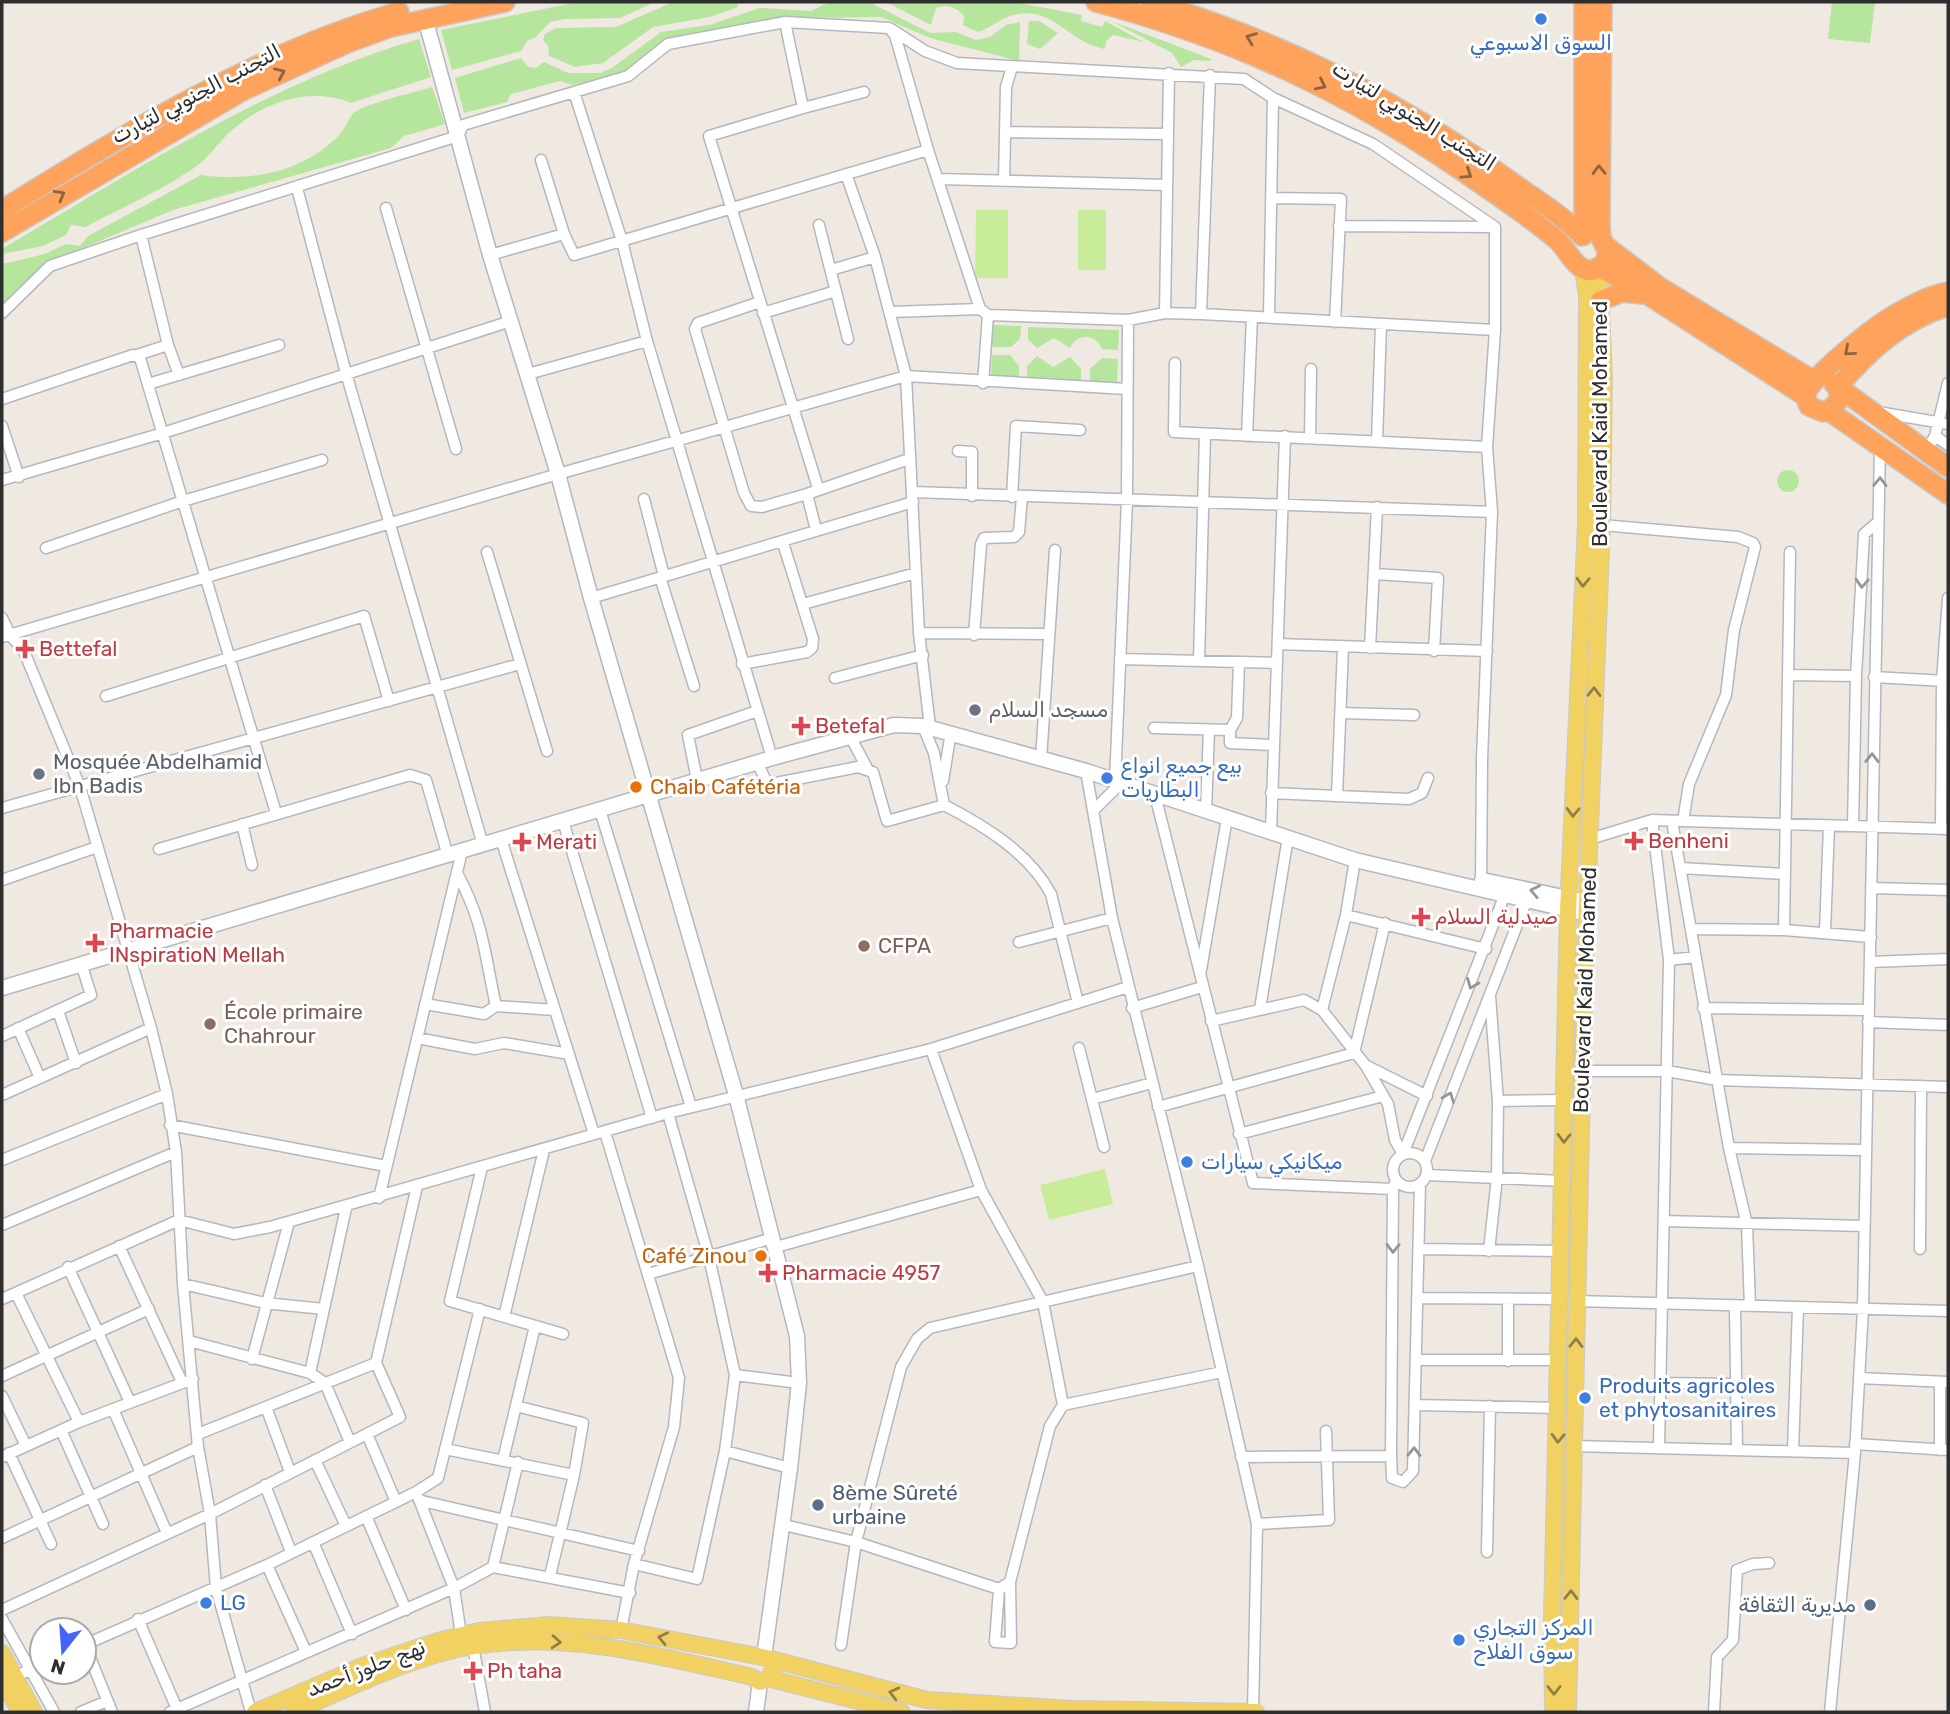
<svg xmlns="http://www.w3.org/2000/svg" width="1950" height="1714" viewBox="0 0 1950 1714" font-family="Rubik,'Noto Sans Arabic',sans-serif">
	<rect width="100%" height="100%" fill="#efe9e1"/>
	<path fill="#b6e59e" d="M578 2H655L620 18 564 19 550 22 535 38 528 40 521 51 452 70 441 30Z
		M673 2H737L738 7 710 17 653 27 603 63 575 67 549 56 548 46 543 40 545 34 556 28 616 27Z
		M829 2H869L930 33 956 32 976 40 990 37 1006 25 1020 22 1019 61 930 38 881 17 780 18 668 40 632 70 572 85 560 81 511 94 507 102 464 113 455 78 521 58 528 67 536 68 544 62 568 73H600L612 68 661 32 709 25 760 8 811 11Z
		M886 2H1013L1082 15 1081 21 1102 27 1105 21 1144 42 1113 35 1106 41 1105 49C1070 44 1053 5 1013 15 1001 18 991 28 978 32L963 25 964 16C956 7 948 4 936 8L931 25Z
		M1832 2H1875L1870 43 1828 39Z
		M1029 21H1039L1058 33 1040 49 1027 44Z
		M1111 21 1211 59 1210 61 1194 60 1181 67 1172 53Z
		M419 39 431 77 351 103C311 86 264 102 232 130 219 141 209 158 194 168 161 191 121 208 85 227L71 225 66 235 43 246 2 254V249L7 246C139 168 271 82 419 39Z
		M432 87 445 124 404 136 391 148 173 210 52 261 2 306V264L45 254 66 244 80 246 88 236 201 175C251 182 305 172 340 134 346 128 349 116 355 112 368 103 415 92 432 87Z
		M993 325 1021 326 1020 339 1011 347H992Z
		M1028 327 1119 330 1118 350 1102 349C1095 333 1078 333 1070 348L1054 338 1037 348 1028 339Z
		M992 355H1010L1019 366V379L991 377Z
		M1037 356 1053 367 1070 357 1081 369V382L1027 380V366Z
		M1102 358 1118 359 1117 383 1090 382V369Z
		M1777 481a11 11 0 1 1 22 0a11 11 0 1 1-22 0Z"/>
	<path fill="#c9ec9a" d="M976 210H1008V278H975Z
		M1078 210H1106V270H1078Z
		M1105 1169 1113 1204 1049 1220 1040 1185Z"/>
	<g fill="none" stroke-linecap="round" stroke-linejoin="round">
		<g stroke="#b4b7c1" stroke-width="13">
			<path id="street" d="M785 22 803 108 709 136 818 488
				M891 29 925 51 957 63 1244 79 1273 98 1373 144 1495 227
				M574 92 622 241 647 341 772 758
				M803 108 864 92
				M1005 132 1167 134
				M541 160 564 234 574 255 928 150 980 309
				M846 174 875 257 906 376 919 633 930 727
				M938 179 1166 185
				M1004 181 1006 87 1012 67
				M297 188 346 373 483 845
				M1271 198 1341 199 1335 322
				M386 208 456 449
				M819 225 848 339
				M1339 226 1495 227V330L1487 447 1492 512 1482 759 1481 887
				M490 255 564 234
				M831 270 875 257
				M760 302 698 323 695 329 744 493 751 506 762 507 807 494 909 459
				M890 312 980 309 988 315 1128 320 1165 313 1201 314 1495 330
				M2 313 50 266 141 235 458 136 463 125 628 76 668 44 785 22 889 28 895 35 928 150
				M763 313 836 291
				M1165 313 1169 73
				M1201 314 1210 75
				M1269 317 1273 98
				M168 345 179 375
				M137 355 168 345 141 235
				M1175 363 1174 432 1487 447
				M528 374 647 341
				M983 383 988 315
				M148 384 279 345
				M2 399 133 355 140 358 276 813
				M1878 412 1948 424
				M2 426 19 477
				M1247 436 1252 317
				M1935 436 1948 445
				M1310 438 1311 369
				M1377 441 1381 325
				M958 451 972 452V496
				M1926 451 1935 436 1948 383
				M2 480 163 433 511 321
				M913 492 1492 512
				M807 494 816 530
				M1012 497 1016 426 1080 430
				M644 499 664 576
				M1602 525 1738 537 1753 543 1755 547 1734 630 1726 695 1689 784 1683 821
				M46 548 183 501 322 460
				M487 552 547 751
				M1374 574 1438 578 1434 651
				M660 577 694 686
				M591 598 913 502
				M803 604 916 573
				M2 618 10 635 23 649 80 787 151 1028 167 1094 176 1152 183 1284 198 1447 210 1514 216 1588 251 1712
				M919 633 1049 634
				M974 635 981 544 984 538 1014 537 1019 532 1022 497
				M2 637 558 474 906 376 1127 389
				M1278 644 1487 651
				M1370 648 1377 507
				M1120 659 1277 663
				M1199 661 1205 434
				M742 664 807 652 812 648 813 639 783 543
				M1789 675 1856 676
				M1874 677 1945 681
				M835 678 923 655
				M106 696 364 616 389 701
				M1341 713 1414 715
				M923 726 934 753 944 805C985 826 1029 853 1051 894L1078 1003
				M1154 728 1230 730V743L1274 745
				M1230 730 1237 718 1239 662
				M850 736 867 768
				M1041 759 1055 550
				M757 762 767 783 771 784 858 767 873 772 887 821 944 805
				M1086 771 1112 918 1198 1266 1257 1524 1253 1712
				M697 780 688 735 757 711
				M943 781 951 732
				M1115 782 1127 501 1128 320
				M1271 793 1337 796 1343 647
				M1155 795 1253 1183 1393 1189
				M1337 796 1409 799 1422 793 1428 778
				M2 808 520 664
				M600 810 691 1107
				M1093 811 1120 784
				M1206 811 1209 730
				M1652 820 1669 960 1659 1446
				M563 821 652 1118
				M1672 821 1729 1148 1747 1225 1750 1306
				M242 824 252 865
				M1853 826 1856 676 1864 534 1878 522
				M1941 829 1942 681 1948 598
				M1271 831 1285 436
				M501 839 594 1134
				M1590 839 1652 820 1948 829
				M159 849 410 775 426 780 448 856
				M1680 868 1785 874
				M457 873C484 923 484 952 496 1006
				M2 880 97 847
				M1871 888 1948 890
				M1346 915 1486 949
				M1691 929 1784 930 1871 937
				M1784 930 1790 552
				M1825 932 1829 826
				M1019 942 1112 918
				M1669 960 1695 957
				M1870 962 1948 959
				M1201 970 1227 818
				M425 1004 484 1014 496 1006 555 1010
				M1132 1008 1202 987
				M1703 1008 1868 1010
				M1260 1009 1288 837
				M1322 1010 1346 915 1355 860
				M58 1011 76 1063
				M1211 1021 1304 1000 1322 1010 1366 1066 1388 1104 1395 1140 1403 1154
				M1868 1022 1948 1025
				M18 1028 40 1078
				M2 1036 91 995 81 963
				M417 1038 475 1049 504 1043 569 1054
				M1079 1048 1104 1147
				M931 1049 981 1190 1043 1302 1063 1405 1050 1426 1010 1582 1011 1643 995 1642 999 1589 1010 1582
				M1367 1066 1427 1096
				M1582 1071H1667L1717 1080 1948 1087
				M2 1095 151 1028
				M1092 1099 1152 1083
				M1498 1101 1565 1100
				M1158 1107 1354 1053 1385 923
				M170 1125 386 1166
				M605 1132 679 1378 674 1427 634 1564 621 1630
				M1239 1134 1383 1096
				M1729 1148 1865 1150
				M1393 1170a17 17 0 1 1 34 0a17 17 0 1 1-34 0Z
				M1403 1154 1504 897
				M2 1160 167 1094
				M1425 1161 1526 902
				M482 1167 450 1301 563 1334
				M1427 1175 1563 1181
				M1396 1180 1393 1189 1391 1456 1392 1478 1403 1482 1413 1471 1420 1184
				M379 1198 462 851
				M346 1208 310 1373 325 1383 350 1442
				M1665 1221 1864 1226
				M2 1225 176 1152
				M119 1246 182 1382
				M776 1247 981 1190
				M1419 1249 1562 1251
				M1920 1249 1921 1086
				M1489 1251 1497 1177 1498 1101 1490 996
				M68 1267 130 1402
				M648 1274 773 1238
				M183 1284 265 1303 324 1309
				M16 1293 79 1422
				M1419 1298 1560 1299
				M2 1299 179 1220 234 1234 270 1227 668 1113 931 1049 1128 987
				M1508 1300V1361
				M1577 1301 1948 1311
				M1735 1306 1737 1449
				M480 1309 438 1478 416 1492 454 1588 461 1635 473 1646 485 1712
				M504 1317 544 1150
				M189 1341 310 1373
				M252 1359 289 1222
				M1416 1360H1559
				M735 1375 799 1383
				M2 1376 149 1309
				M1859 1378 1948 1382
				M1940 1382V1450
				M1660 1383 1736 1384
				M2 1396 26 1446
				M1063 1405 1222 1372
				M1415 1405 1558 1408
				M516 1406 583 1423 574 1475 550 1576
				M266 1407 290 1472
				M113 1409 167 1533
				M61 1430 103 1524
				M198 1434 376 1363 417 1186
				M367 1434 396 1502
				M1855 1444 1948 1450
				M1573 1446 1855 1453
				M445 1449 574 1475
				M725 1451 790 1468
				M1793 1451 1798 1307
				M9 1453 51 1544
				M2 1457 79 1422 193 1379
				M1241 1457 1391 1456
				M315 1460 346 1526
				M503 1460 535 1326
				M265 1485 291 1552
				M422 1501 639 1551
				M366 1516 406 1610
				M1257 1524 1329 1520 1326 1431
				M784 1525 856 1542 901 1367 917 1339 930 1328 1198 1266
				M2 1538 198 1447
				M313 1542 352 1634
				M1487 1552 1490 1406
				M634 1564 697 1579 725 1451 735 1375 709 1257 668 1113
				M267 1565 306 1652
				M493 1567 518 1462
				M2 1610 210 1514 400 1417 376 1363
				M2 1619 54 1712
				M138 1619 177 1709
				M84 1645 267 1565 416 1492
				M85 1645 112 1712
				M841 1645 856 1542 999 1589
				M10 1679 42 1664
				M81 1712 107 1701
				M170 1712 454 1588 493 1567 630 1593
				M1714 1712 1717 1657 1733 1640 1737 1570 1753 1564 1769 1563
				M1830 1712 1855 1453 1863 1308 1880 446"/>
		</g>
		<g stroke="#b4b7c1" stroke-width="17">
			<path id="secondary" d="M425 18 490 255 558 474 591 598 736 1095 797 1336 799 1383 790 1468 764 1657
				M1482 880 1587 902
				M2 988 772 758 894 725 923 726 1086 771 1355 860 1578 912
				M756 1712 760 1682"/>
		</g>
		<g stroke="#c9c9c9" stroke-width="18">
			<path id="primary" d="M2 1653 34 1712
				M2 1679 20 1712
				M771 1679 902 1712
				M255 1712 365 1665 438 1641 479 1631 549 1625 621 1630 767 1658 927 1700 1071 1709 1256 1712
				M294 1712C348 1688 414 1656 473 1646 568 1631 660 1656 752 1677L760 1682 773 1676 772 1662
				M1553 1712 1552 1618 1568 911 1586 525 1587 296 1583 270
				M1568 1712 1585 955 1602 525 1604 377 1599 269"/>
		</g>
		<g stroke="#c9c9c9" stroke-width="22">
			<path id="highway" d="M1096 2C1234 39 1345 91 1462 171 1494 193 1528 215 1557 240 1569 251 1574 269 1591 271L1604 264 1608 252 1601 238 1600 224 1602 2
				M1150 2C1280 40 1401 102 1510 181 1534 198 1561 214 1582 236
				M1584 2V235
				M2 210C126 133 258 52 399 12
				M2 232 242 91 347 43 391 27 505 2
				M1607 247 1661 288 1814 381
				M1600 268 1628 282 1805 396
				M1948 292C1931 295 1913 304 1898 313 1879 323 1809 377 1805 396L1809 406 1823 412C1834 409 1843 399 1837 388 1867 352 1902 320 1948 306
				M1600 301 1622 292 1643 294
				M1834 384 1948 467
				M1829 411 1948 494"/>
		</g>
		<use href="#street" stroke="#fff" stroke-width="10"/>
		<use href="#secondary" stroke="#fff" stroke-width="14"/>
		<use href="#primary" stroke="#f2d163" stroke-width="16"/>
		<use href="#highway" stroke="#ffa35c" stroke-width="19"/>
	</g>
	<defs><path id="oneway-chevron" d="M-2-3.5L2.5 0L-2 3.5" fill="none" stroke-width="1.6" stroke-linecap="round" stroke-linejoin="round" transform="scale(1.75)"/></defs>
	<g stroke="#8c6343">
		<use href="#oneway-chevron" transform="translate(1251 38) rotate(-159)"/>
		<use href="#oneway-chevron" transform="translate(280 73) rotate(-24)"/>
		<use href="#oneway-chevron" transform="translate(1321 85) rotate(26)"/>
		<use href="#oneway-chevron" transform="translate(1599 170) rotate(-91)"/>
		<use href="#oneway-chevron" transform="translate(1467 174) rotate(34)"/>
		<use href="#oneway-chevron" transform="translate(60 195) rotate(-30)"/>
		<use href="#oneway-chevron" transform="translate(1849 351) rotate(139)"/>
	</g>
	<g stroke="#969696">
		<use href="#oneway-chevron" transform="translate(1880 482) rotate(-89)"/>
		<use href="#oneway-chevron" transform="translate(1862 583) rotate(93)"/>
		<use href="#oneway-chevron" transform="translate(1872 758) rotate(-89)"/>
		<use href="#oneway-chevron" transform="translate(1535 891) rotate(-168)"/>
		<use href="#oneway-chevron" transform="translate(1472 984) rotate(112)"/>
		<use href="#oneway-chevron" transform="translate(1449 1097) rotate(-69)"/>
		<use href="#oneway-chevron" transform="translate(1393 1248) rotate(91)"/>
		<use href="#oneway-chevron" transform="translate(1414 1452) rotate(-89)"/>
	</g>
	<g stroke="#908048">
		<use href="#oneway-chevron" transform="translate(1583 582) rotate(92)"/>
		<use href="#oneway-chevron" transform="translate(1594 692) rotate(-89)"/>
		<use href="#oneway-chevron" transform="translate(1573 812) rotate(92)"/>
		<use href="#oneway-chevron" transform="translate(1564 1138) rotate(92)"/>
		<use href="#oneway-chevron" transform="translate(1576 1343) rotate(-89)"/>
		<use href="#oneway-chevron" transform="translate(1558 1438) rotate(92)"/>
		<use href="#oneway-chevron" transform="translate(1571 1595) rotate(-89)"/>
		<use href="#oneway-chevron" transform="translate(663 1638) rotate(-168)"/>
		<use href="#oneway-chevron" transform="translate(556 1642) rotate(4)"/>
		<use href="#oneway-chevron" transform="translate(1554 1690) rotate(90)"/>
		<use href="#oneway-chevron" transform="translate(894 1693) rotate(-166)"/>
	</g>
	<g fill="#3f7fe0" stroke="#fff" stroke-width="2.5">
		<circle cx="1541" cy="19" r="7"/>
		<circle cx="1107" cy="778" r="7"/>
		<circle cx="1187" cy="1162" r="7"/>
		<circle cx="1585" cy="1398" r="7"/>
		<circle cx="206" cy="1603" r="7"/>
		<circle cx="1459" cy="1640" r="7"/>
	</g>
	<g fill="#e0444e" stroke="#fff" stroke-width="2.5">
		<path d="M21.5 638.5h7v7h7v7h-7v7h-7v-7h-7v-7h7z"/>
		<path d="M797.5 715.5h7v7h7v7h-7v7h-7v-7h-7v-7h7z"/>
		<path d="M1630.5 830.5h7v7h7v7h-7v7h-7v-7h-7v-7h7z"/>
		<path d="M518.5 831.5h7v7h7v7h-7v7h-7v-7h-7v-7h7z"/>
		<path d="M1417.5 906.5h7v7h7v7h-7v7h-7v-7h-7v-7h7z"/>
		<path d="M91.5 932.5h7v7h7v7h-7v7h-7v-7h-7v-7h7z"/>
		<path d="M764.5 1262.5h7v7h7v7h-7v7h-7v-7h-7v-7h7z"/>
		<path d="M469.5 1660.5h7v7h7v7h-7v7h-7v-7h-7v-7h7z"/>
	</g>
	<g fill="#6b7280" stroke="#fff" stroke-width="2.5">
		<circle cx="975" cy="710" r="7"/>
		<circle cx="39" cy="774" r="7"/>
	</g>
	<g fill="#e8710a" stroke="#fff" stroke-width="2.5">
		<circle cx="636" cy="787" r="7"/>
		<circle cx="761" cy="1256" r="7"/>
	</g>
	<g fill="#8d6e63" stroke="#fff" stroke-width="2.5">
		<circle cx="864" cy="946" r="7"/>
		<circle cx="210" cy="1024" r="7"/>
	</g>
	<g fill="#5c6f8a" stroke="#fff" stroke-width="2.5">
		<circle cx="818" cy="1505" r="7"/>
		<circle cx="1870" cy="1605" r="7"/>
	</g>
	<g text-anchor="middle" stroke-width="6" stroke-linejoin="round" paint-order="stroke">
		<g font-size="21" fill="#366cbe" stroke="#fff" text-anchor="start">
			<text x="1541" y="50" text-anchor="middle">السوق الاسبوعي</text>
			<text x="1121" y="773">بيع جميع انواع<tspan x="1121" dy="24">البطاريات</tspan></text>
			<text x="1201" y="1169">ميكانيكي سيارات</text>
			<text x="1599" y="1393">Produits agricoles<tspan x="1599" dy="24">et phytosanitaires</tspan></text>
			<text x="220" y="1610">LG</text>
			<text x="1473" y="1635">المركز التجاري<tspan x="1473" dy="24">سوق الفلاح</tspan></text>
		</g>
		<g font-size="21" fill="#2e2e2e" stroke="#fff">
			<text transform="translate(196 94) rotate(-28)" y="7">التجنب الجنوبي لتيارت</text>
			<text transform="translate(1414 116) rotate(32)" y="7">التجنب الجنوبي لتيارت</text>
			<text transform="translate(1600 424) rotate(-90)" y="7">Boulevard Kaid Mohamed</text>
			<text transform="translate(1585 990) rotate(-88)" y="7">Boulevard Kaid Mohamed</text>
			<text transform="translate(366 1668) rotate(-21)" y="7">نهج حلوز أحمد</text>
		</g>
		<g font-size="21" fill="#be3a42" stroke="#fff" text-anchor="start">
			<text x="39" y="656">Bettefal</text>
			<text x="815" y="733">Betefal</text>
			<text x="1648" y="848">Benheni</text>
			<text x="536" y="849">Merati</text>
			<text x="1435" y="924">صيدلية السلام</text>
			<text x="109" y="938">Pharmacie<tspan x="109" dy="24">INspiratioN Mellah</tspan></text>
			<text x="782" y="1280">Pharmacie 4957</text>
			<text x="487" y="1678">Ph taha</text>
		</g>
		<g font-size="21" fill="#5b616d" stroke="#fff" text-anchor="start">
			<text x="989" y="717">مسجد السلام</text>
			<text x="53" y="769">Mosquée Abdelhamid<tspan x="53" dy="24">Ibn Badis</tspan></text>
		</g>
		<g font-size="21" fill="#c56008" stroke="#fff" text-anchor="start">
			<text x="650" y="794">Chaib Cafétéria</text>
			<text x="747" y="1263" text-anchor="end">Café Zinou</text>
		</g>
		<g font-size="21" fill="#785e54" stroke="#fff" text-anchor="start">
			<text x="878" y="953">CFPA</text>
			<text x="224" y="1019">École primaire<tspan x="224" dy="24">Chahrour</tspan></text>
		</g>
		<g font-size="21" fill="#4e5e75" stroke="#fff" text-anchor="start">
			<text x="832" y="1500">8ème Sûreté<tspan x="832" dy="24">urbaine</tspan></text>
			<text x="1856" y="1612" text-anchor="end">مديرية الثقافة</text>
		</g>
	</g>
	<rect width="1950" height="1714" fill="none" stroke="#2e2e2e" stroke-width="7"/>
	<g transform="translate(63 1651) rotate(197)"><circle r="33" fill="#ffffff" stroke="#ababab" stroke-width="2"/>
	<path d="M0-5L12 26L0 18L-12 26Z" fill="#4264fb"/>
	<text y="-10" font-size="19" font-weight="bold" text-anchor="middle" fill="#2e2e2e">N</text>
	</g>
</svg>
